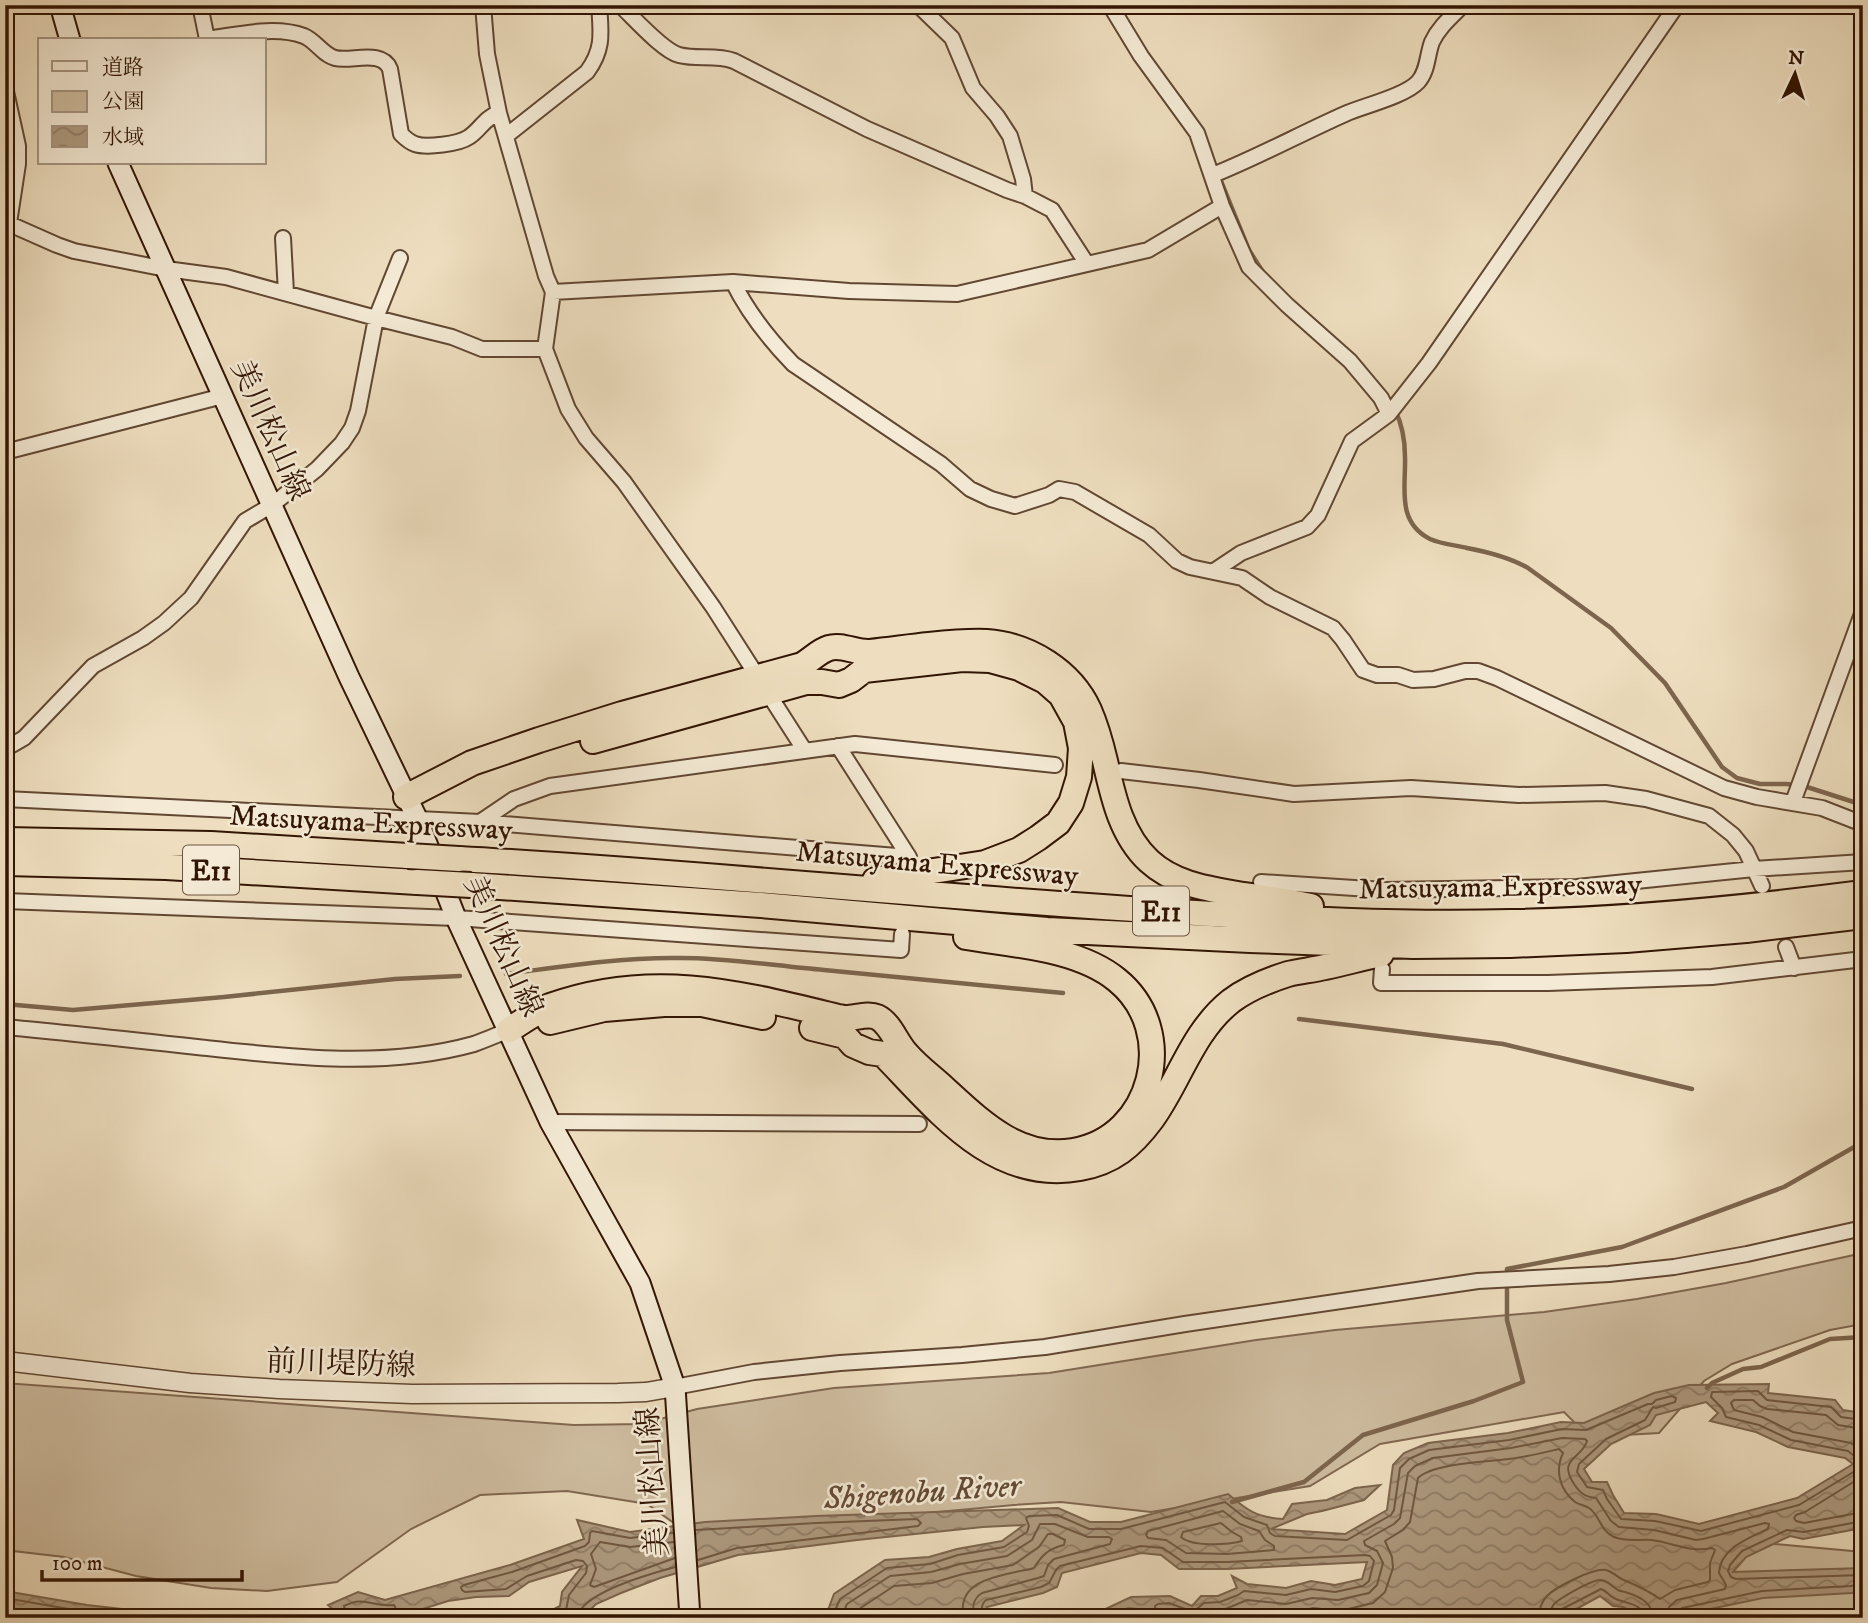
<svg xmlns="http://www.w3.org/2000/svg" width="1868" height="1623" viewBox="0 0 1868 1623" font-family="'IM FELL DW Pica','Noto Serif JP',serif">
	<defs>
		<pattern id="water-waves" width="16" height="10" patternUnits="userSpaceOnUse" patternTransform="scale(1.75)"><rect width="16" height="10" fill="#ae9a7f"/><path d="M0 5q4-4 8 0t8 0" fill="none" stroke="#8e7c66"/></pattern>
	</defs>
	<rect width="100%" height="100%" fill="#eedebf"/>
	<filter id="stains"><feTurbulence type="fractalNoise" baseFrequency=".00286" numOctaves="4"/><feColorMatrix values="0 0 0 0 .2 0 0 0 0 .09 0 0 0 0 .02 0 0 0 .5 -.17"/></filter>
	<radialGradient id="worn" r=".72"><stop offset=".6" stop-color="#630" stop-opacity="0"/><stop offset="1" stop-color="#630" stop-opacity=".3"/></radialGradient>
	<path fill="#cebc9f" stroke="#806851" stroke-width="2" d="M1863 1253V1324L1830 1330 1732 1364 1704 1381 1659 1433 1589 1437 1564 1412 1380 1444 1310 1486 1151 1512 1061 1502 1014 1505 893 1516 705 1545 647 1504 567 1491 480 1495 411 1529 337 1582 267 1591 211 1588 136 1576 64 1557 5 1550V1383L574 1425 642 1424 697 1409 834 1388 1049 1373 1256 1340 1335 1330 1544 1312 1637 1299 1726 1283Z
		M1732 1540 1863 1552V1618H1633L1643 1591Z"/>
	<path fill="url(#water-waves)" stroke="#7c654d" stroke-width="2" fill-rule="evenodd" d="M1769 1384 1768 1393 1835 1400 1843 1410 1863 1413V1528L1803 1539 1790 1536 1746 1557 1733 1572 1863 1568V1590L1852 1593 1763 1598 1667 1618H1643L1623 1607 1613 1606 1600 1596 1560 1618H1132L1155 1611 1128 1608 1111 1616 1097 1613 1131 1597 1170 1596 1192 1606 1201 1596H1218L1237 1588 1232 1576 1247 1584 1286 1588 1311 1581 1335 1585 1362 1579 1367 1562 1227 1569H1179L1161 1555 1141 1553 1062 1573 1057 1587 1043 1593 987 1607 1000 1617 1031 1611 1033 1618H814L828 1610 834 1594 885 1560 929 1557 957 1549 1002 1541 1024 1525 983 1527 857 1540 738 1555 660 1578 621 1593 596 1604 582 1618H537L560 1606 562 1592 582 1566 529 1582 509 1596 476 1597 448 1601 394 1618H343L328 1605 358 1592 385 1600 510 1565 584 1539 577 1520 630 1532 705 1522 816 1516 1058 1508 1090 1522H1121L1228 1494C1248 1511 1256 1517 1283 1519L1292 1504 1327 1500 1355 1488 1380 1485 1364 1500 1322 1511 1307 1514 1271 1529 1345 1534 1387 1510 1393 1465 1404 1453 1428 1443 1508 1433 1561 1422 1584 1423 1654 1393 1689 1385ZM1706 1402 1718 1413 1710 1421 1756 1432 1788 1447 1845 1458 1853 1464 1797 1498 1699 1524 1656 1514 1624 1513 1613 1495 1607 1482H1592L1584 1469 1611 1444 1650 1425 1656 1415Z
		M5 1591 87 1605 148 1612 176 1618H5Z"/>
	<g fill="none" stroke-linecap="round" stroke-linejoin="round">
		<path stroke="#705841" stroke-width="2" d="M1863 1429 1838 1425 1826 1415 1767 1409 1760 1406 1753 1400H1734L1731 1403 1734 1410 1762 1417 1793 1432 1851 1443 1863 1452
			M1863 1476 1805 1512 1796 1515 1794 1518 1796 1521 1804 1523 1863 1512
			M1223 1511 1240 1524 1259 1531 1265 1540 1274 1546V1550L1227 1554 1186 1553 1166 1540 1148 1538 1146 1535 1148 1531Z
			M1863 1521 1804 1532 1787 1530 1742 1551 1730 1565 1728 1571 1731 1577 1736 1579 1863 1575
			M1221 1523 1232 1532 1241 1537 1242 1541C1227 1545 1192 1547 1181 1537L1183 1532Z
			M696 1530 816 1523 917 1519 921 1523 918 1526 737 1548 698 1560
			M674 1542 630 1547 600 1542 591 1554 596 1569 590 1585 594 1587 675 1558
			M5 1598 86 1612 139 1618
			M347 1618 344 1606C366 1595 372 1608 394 1605L396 1609 393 1618
			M553 1618 566 1610 569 1595 586 1573 587 1566 583 1561 576 1560 527 1576 506 1589 465 1592 462 1590 461 1587 464 1585 512 1572 585 1546 589 1542 590 1533 592 1531 630 1538 673 1533
			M577 1618C581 1592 653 1573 675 1567
			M828 1618 834 1613 840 1599 887 1568 930 1564 958 1555 1004 1547 1027 1532 1029 1526 1026 1518 1029 1516 1057 1515 1089 1529H1121L1225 1502 1244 1517 1267 1525 1270 1533 1275 1536 1347 1540 1391 1515 1394 1510 1400 1468 1409 1459 1429 1450 1509 1440 1562 1429 1586 1430 1648 1404H1652L1656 1400 1672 1396 1676 1398 1675 1402 1656 1408 1653 1407 1645 1420 1606 1439 1579 1464 1577 1472 1587 1487 1603 1490 1607 1499 1621 1519 1655 1521 1701 1531 1799 1505 1855 1471 1859 1465 1857 1458 1848 1451 1791 1440 1759 1425 1726 1417 1722 1408 1711 1397 1712 1392 1758 1391 1767 1400 1831 1407 1841 1417 1863 1420
			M841 1618 847 1604 890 1576 931 1572 960 1564 1007 1556 1032 1540 1040 1524H1055L1088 1537H1109L1112 1539 1110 1544 1054 1559 1048 1565 1044 1576 1038 1578 982 1593C973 1599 971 1608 976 1618
			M853 1618 856 1611 894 1586 932 1583 963 1574 1013 1565 1039 1547 1048 1534H1053L1065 1540 1064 1545C1048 1549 1042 1555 1034 1568 1007 1575 954 1577 964 1618
			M989 1618C982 1613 979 1606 986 1600L1041 1587 1049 1583 1056 1570 1060 1566 1141 1546 1163 1548 1183 1562H1227L1365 1555 1370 1556 1374 1561 1369 1581 1363 1586 1335 1592 1311 1589 1286 1595 1244 1591 1238 1595 1220 1602 1204 1603 1193 1612 1169 1603 1158 1604 1155 1606 1156 1613 1154 1618
			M1202 1618 1208 1612 1223 1610 1247 1600 1286 1604 1312 1598 1338 1600 1369 1593 1377 1585 1383 1563 1377 1551 1365 1545 1364 1541 1394 1524 1400 1518 1408 1473 1415 1466 1433 1458 1511 1448 1562 1438 1585 1439 1587 1441C1582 1459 1557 1458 1574 1484 1580 1493 1585 1497 1596 1498L1611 1521 1619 1527 1654 1530 1696 1540 1703 1539 1765 1523 1769 1524 1768 1529C1749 1538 1720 1548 1719 1573L1726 1585 1725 1589 1677 1600 1669 1607 1667 1618
			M1233 1618 1250 1611 1287 1615 1313 1608 1340 1611 1373 1603 1385 1592 1393 1568 1392 1557 1385 1541 1403 1530 1410 1522 1418 1478C1434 1463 1486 1462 1509 1459 1526 1457 1542 1453 1559 1449L1563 1453C1555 1470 1559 1489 1575 1502 1579 1505 1585 1505 1589 1508 1600 1515 1600 1531 1614 1537 1626 1542 1640 1539 1652 1540 1673 1543 1691 1553 1712 1548L1715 1550 1710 1563V1580L1708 1582 1675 1590 1660 1599C1649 1591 1638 1586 1626 1581 1619 1579 1614 1572 1606 1570 1593 1568 1555 1587 1546 1597 1541 1603 1539 1610 1539 1618
			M1550 1618C1550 1612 1551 1607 1555 1603 1562 1597 1590 1581 1599 1580 1608 1580 1611 1586 1618 1590 1622 1592 1623 1591 1628 1593 1641 1597 1653 1604 1653 1618
			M1558 1618 1559 1612 1562 1609 1601 1589C1607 1591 1610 1597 1616 1599 1627 1604 1642 1603 1645 1618
			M1676 1618 1677 1612 1682 1608 1762 1591 1851 1586 1863 1583"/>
		<path stroke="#7c654d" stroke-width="4.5" d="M1180 98 1195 120
			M1219 176 1249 250 1263 272
			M1395 410C1402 424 1405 440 1405 457 1406 487 1396 522 1430 539 1441 544 1455 545 1467 548 1488 552 1509 557 1528 568L1611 628 1665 683 1722 767 1737 778 1760 784H1787L1807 787 1863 805
			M506 974C564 966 623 957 681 958 730 958 776 966 824 970 904 978 984 985 1063 993
			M5 1004 73 1010 224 997 395 979 460 976
			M1299 1019 1503 1044 1692 1089
			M1707 1388 1712 1383 1743 1369 1761 1367 1830 1339 1863 1337
			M1232 1502 1304 1482 1363 1435 1474 1401 1523 1382 1507 1320V1269L1622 1247 1784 1187 1863 1142"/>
		<g stroke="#614732" stroke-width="18">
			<path id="minor" d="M200 5 207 39C238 35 274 25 304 36 316 41 323 55 335 58 351 62 382 49 390 69L401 134C405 138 409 142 415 144 426 148 459 144 469 137 481 129 485 117 499 113
				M483 5 487 54 499 113 546 276 553 292 545 349 568 409 586 438 624 482 713 607 805 751
				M620 5C634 18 663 51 679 55 698 60 715 54 734 61L867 129 1007 190 1025 196 1052 210 1087 264
				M918 5 952 38 973 88 997 116 1010 136 1023 179 1025 196
				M1110 5 1141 56 1197 133 1222 206 1249 267 1287 305 1350 361 1381 398 1389 414
				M1856 5 1863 8
				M5 87 18 146V164L9 223
				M506 136 587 72C604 49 601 33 599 5
				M1213 175C1258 157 1300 134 1345 114 1363 106 1405 96 1418 82 1428 71 1427 55 1432 42 1439 27 1451 17 1463 5
				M5 222 57 245 74 251 166 269 226 277 376 318 452 337 482 349H545
				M283 238 286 293
				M733 282C748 313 769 339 793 364L941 464 970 489 991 499 1015 506 1049 495 1059 489 1075 492 1149 535 1177 561 1190 567 1242 578 1270 597 1333 628 1343 640 1363 670 1377 675H1398L1413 680 1434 679 1465 671H1478L1497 678 1724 788 1757 797 1822 808 1863 824
				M553 292 733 282 849 291 957 294 1148 250 1222 206
				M5 452 223 396
				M1214 571 1241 553 1307 527 1318 515 1352 441 1389 414 1429 363 1677 5
				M838 746 909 857V863
				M5 749 24 738 93 666 143 638 164 623 191 598 245 521 272 505 317 469 342 443 352 428 358 411 376 318 400 258
				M1121 771 1199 780 1294 794 1411 788 1519 795 1605 793 1646 799 1709 816 1733 835 1746 851 1762 886
				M5 799 480 822 909 857
				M1793 802 1863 611
				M480 822 514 799 550 786 855 744 1055 765
				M1261 882 1385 890 1577 887 1754 869 1863 862
				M5 901 456 918 901 950 902 934
				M1786 947 1794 968
				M1382 969 1381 983H1548L1712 977 1863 959
				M5 1027C69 1033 133 1040 197 1047 288 1057 384 1069 474 1044 485 1040 497 1035 509 1030
				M550 1122 919 1124
				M675 1387 754 1372 840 1363 962 1355 1045 1347 1185 1324 1478 1281 1609 1274 1674 1267 1747 1254 1863 1228"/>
		</g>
		<g stroke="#614732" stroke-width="21">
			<path id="tertiary" d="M5 1361 190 1383 279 1389 412 1394 618 1393 646 1392 675 1387"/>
		</g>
		<g stroke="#321503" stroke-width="23">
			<path id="secondary" d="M60 5 70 40
				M118 163 349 677 417 818 456 918 550 1122 640 1283 675 1387 690 1618"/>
		</g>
		<g stroke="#321503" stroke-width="28">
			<path id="motorway" d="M593 741 806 682H822L839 685 851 680 864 670 962 659 990 660 1019 668 1045 681 1061 695 1076 722 1081 748 1079 777 1071 803 1058 823 1038 838 1019 850 985 863 875 880
				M406 797 472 763 539 740 622 714 802 665C811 660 819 651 829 648 842 644 856 653 870 652 890 650 909 647 929 645 948 643 967 641 987 642 1029 645 1071 671 1089 710 1096 726 1101 744 1105 761 1113 796 1121 835 1149 861 1175 885 1210 889 1243 895 1266 898 1289 902 1311 906
				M5 840 211 844 408 856
				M459 859C699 872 939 898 1179 912 1289 919 1400 925 1511 922 1629 920 1746 908 1863 893
				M5 863 166 867 417 882
				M471 885 761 905 1047 930 1250 940 1413 946 1510 945 1626 940 1746 930 1863 916
				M550 1022 604 1009 664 1004H702L763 1017
				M812 1028 845 1036 853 1045 869 1052 883 1054C937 1109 993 1184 1080 1168 1113 1162 1132 1146 1152 1119 1180 1080 1192 1032 1231 1001 1247 989 1269 980 1288 974 1300 971 1313 970 1325 967 1344 963 1362 958 1381 954
				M509 1030C522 1022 535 1012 550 1006 648 971 733 991 830 1015 835 1016 840 1018 846 1018 855 1018 868 1013 877 1017 890 1023 896 1042 906 1053 917 1066 932 1077 945 1089 981 1122 1019 1160 1073 1151 1153 1138 1180 1031 1117 980 1078 948 1014 945 966 937"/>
		</g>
		<use href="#minor" stroke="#f4ead5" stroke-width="14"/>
		<use href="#tertiary" stroke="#f4ead5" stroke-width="18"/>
		<use href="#secondary" stroke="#f4ead5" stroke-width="19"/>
		<use href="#motorway" stroke="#eedebf" stroke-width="24"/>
		<g stroke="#321503" stroke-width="28" stroke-linecap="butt">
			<path id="motorway-bridge" d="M408 856 459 859
				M417 882 471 885"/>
		</g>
		<use href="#motorway-bridge" stroke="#eedebf" stroke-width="24"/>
	</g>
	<g text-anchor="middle" stroke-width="5" stroke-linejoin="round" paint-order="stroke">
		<g fill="#f4ead5" stroke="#6c5542" stroke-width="2">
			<rect x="183" y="845.5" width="56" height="49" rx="5"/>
			<rect x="1133" y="886.5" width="56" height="49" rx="5"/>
		</g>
		<g font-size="28" font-weight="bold" fill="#321503">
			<text x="211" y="880">E11</text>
			<text x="1161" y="921">E11</text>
		</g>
		<g font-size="30" fill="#321503" stroke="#f4ead5">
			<text transform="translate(271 430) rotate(66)" y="10">美川松山線</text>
			<text transform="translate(371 822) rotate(3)" y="10">Matsuyama Expressway</text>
			<text transform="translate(937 863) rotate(5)" y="10">Matsuyama Expressway</text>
			<text transform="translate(1500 886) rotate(-1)" y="10">Matsuyama Expressway</text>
			<text transform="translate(504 946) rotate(66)" y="10">美川松山線</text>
			<text transform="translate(341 1363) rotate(2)" y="10">前川堤防線</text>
			<text transform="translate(652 1482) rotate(-94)" y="10">美川松山線</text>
		</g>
		<g font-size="32" font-style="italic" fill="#644a35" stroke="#f4ead5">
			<text transform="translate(922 1491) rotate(-4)" y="11">Shigenobu River</text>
		</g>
	</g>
	<rect width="1868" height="1623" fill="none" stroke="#eedebf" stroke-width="28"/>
	<rect x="7" y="7" width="1854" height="1609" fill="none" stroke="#321503" stroke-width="3.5"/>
	<rect x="14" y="14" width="1840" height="1595" fill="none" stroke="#321503" stroke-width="2"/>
	<rect x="38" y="38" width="228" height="126" fill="#f4ead5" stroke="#a69581" stroke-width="2"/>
	<rect x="52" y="61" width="35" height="10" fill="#f4ead5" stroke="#a69581" stroke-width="2"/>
	<text x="102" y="74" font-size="21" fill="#321503">道路</text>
	<rect x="52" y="91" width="35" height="21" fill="#cebc9f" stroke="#a69581" stroke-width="2"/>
	<text x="102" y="108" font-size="21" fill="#321503">公園</text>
	<rect x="52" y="126" width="35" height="21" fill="url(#water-waves)" stroke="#a69581" stroke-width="2"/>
	<text x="102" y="144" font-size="21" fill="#321503">水域</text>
	<g transform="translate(1795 74) rotate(4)" stroke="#f4ead5" stroke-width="5" paint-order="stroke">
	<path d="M0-5L12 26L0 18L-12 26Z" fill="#321503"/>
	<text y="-10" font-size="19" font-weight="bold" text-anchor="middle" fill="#321503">N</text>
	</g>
	<path d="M42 1570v10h200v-10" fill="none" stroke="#321503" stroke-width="3.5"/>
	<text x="52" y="1570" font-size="21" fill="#321503" stroke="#f4ead5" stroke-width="5" paint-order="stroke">100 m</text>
	<rect width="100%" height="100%" filter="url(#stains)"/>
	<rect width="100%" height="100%" fill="url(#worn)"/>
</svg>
